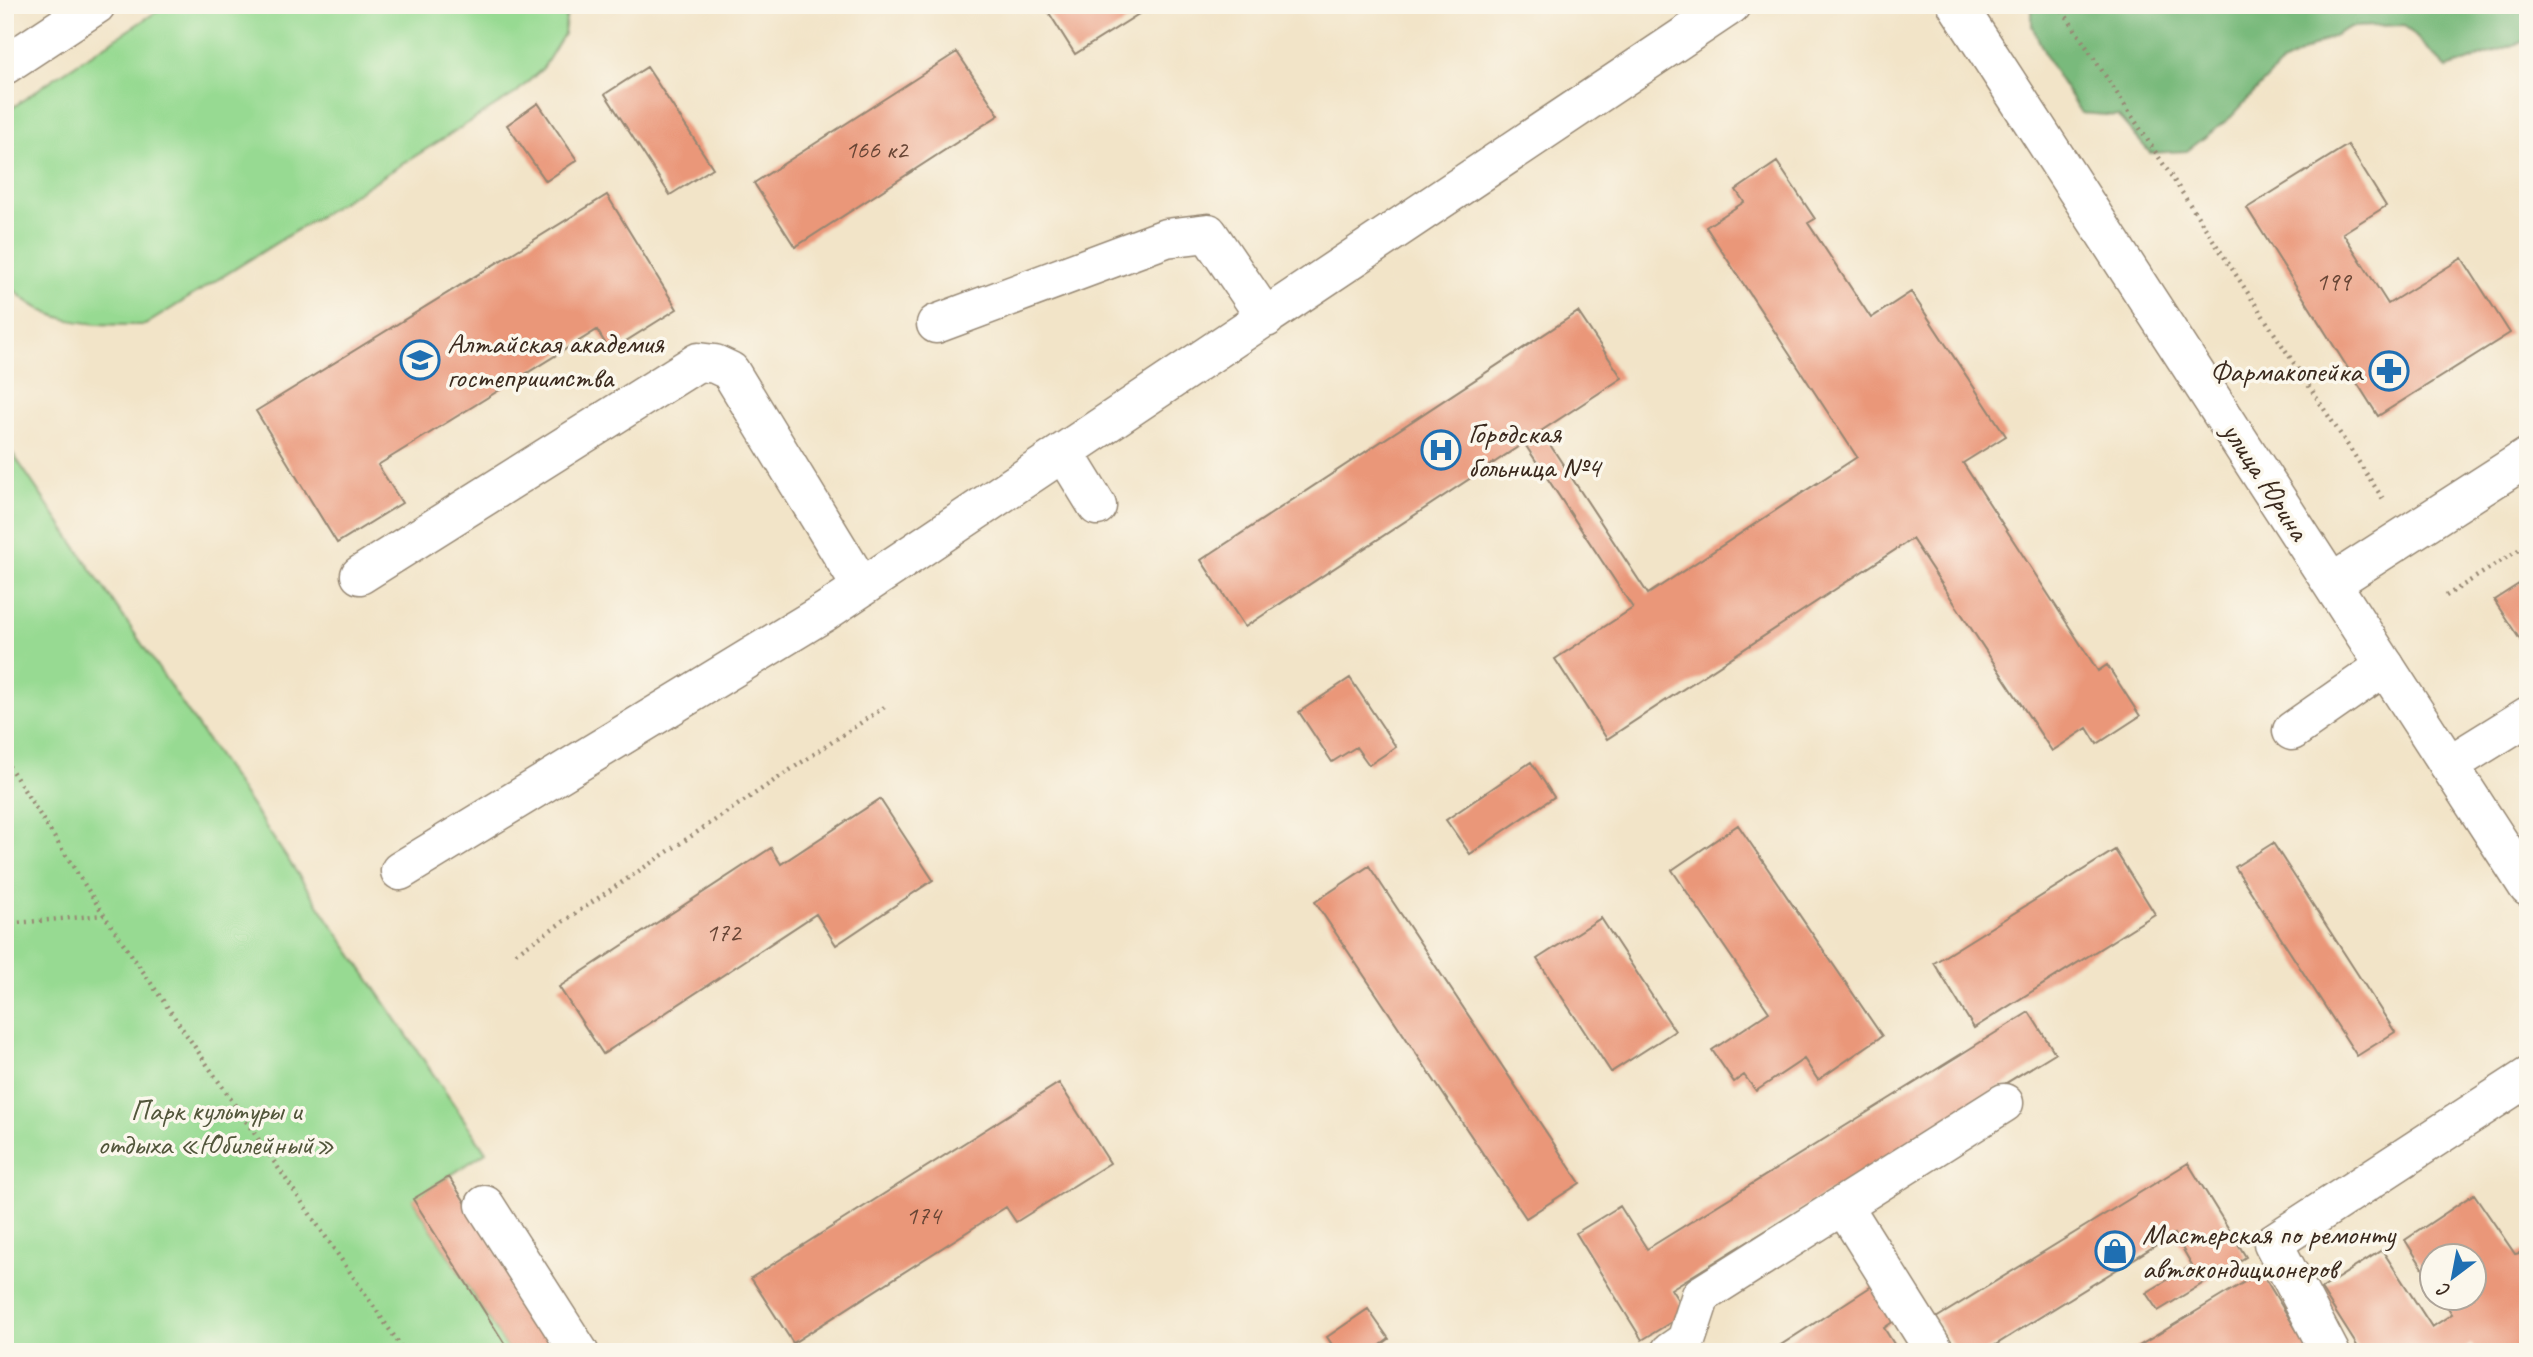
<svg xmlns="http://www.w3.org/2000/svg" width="2533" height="1357" viewBox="0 0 2533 1357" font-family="Caveat,sans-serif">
	<rect width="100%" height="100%" fill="#fbf7ec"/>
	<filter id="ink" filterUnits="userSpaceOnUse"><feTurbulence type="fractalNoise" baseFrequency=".0143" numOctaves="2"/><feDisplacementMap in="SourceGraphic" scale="14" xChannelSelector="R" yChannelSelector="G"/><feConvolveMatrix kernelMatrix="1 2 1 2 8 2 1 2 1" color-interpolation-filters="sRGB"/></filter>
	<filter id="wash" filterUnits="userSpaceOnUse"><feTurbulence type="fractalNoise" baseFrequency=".00686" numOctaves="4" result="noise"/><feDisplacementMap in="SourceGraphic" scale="28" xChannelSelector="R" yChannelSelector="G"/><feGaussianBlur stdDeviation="1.57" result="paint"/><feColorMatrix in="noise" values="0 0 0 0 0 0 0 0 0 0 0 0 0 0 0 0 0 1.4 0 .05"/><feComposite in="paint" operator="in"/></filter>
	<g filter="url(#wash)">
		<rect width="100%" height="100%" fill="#f2e4c8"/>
		<path fill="#97da92" stroke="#698258" stroke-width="2" d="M167 5H568L564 34 543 68 516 93 145 325C91 325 42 326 5 280V116L12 108 50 81Z
			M5 442 486 1152 413 1200 510 1352H5Z"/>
		<path fill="#79ba7c" stroke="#5a724d" stroke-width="2" d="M2032 5H2528V40L2447 68 2404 25 2350 27 2282 63 2231 117 2187 151 2150 153 2118 116 2081 113 2051 66 2032 26Z"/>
		<g id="blocks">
			<path fill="#ea9779" d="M1044 5H1153L1075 54Z
				M957 52 999 115 795 247 754 183Z
				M647 67 713 168 670 195 605 94Z
				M538 103 577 160 546 181 507 125Z
				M2348 145 2386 206 2343 233 2388 304 2462 258 2510 333 2378 416 2247 208Z
				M1777 162 1815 219 1808 223 1871 318 1911 292 2006 436 1963 463 2098 671 2107 665 2140 716 2097 744 2087 728 2052 751 1912 539 1607 739 1555 659 1633 608 1524 443 1245 627 1201 560 1578 312 1622 378 1541 431 1648 594 1857 457 1706 227 1744 202 1736 190Z
				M607 195 677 309 610 351 597 330 378 465 402 503 337 543 256 411Z
				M2528 578V652L2494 600Z
				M1350 678 1396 747 1369 765 1356 747 1332 762 1299 712Z
				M1531 762 1554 797 1470 854 1446 820Z
				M880 799 933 880 836 945 816 914 603 1054 559 987 771 848 781 864Z
				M1738 825 1882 1036 1818 1080 1804 1059 1756 1091 1744 1075 1734 1082 1712 1050 1769 1012 1672 870Z
				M2273 843 2395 1032 2357 1056 2235 867Z
				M2115 850 2155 914 1974 1028 1934 963Z
				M1369 866 1580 1183 1526 1218 1315 902Z
				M1601 918 1675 1031 1611 1072 1537 959Z
				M2029 1012 2055 1053 1671 1289 1686 1313 1642 1340 1576 1233 1620 1206 1647 1249Z
				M1059 1083 1110 1163 1016 1222 1006 1207 793 1343 751 1278Z
				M2188 1163 2246 1257 2158 1311 2146 1293 2192 1265 2174 1234 1984 1352H1957L1936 1318Z
				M449 1177 561 1352H510L413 1199Z
				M2474 1194 2515 1254 2528 1251V1352H2476L2471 1344 2460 1352H2361L2321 1289 2382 1250 2432 1327 2452 1314 2442 1298H2474V1256H2432V1282L2405 1240Z
				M2261 1272 2310 1352H2129Z
				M1878 1282 1901 1316 1884 1328 1899 1352H1770Z
				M1368 1309 1389 1339 1371 1352H1337L1327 1337Z"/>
		</g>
	</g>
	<g filter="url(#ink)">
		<use href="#blocks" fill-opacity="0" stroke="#968773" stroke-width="2"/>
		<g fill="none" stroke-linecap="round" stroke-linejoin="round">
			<g stroke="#968773" stroke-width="41">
				<path id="minor" d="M5 65 96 5
					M936 324 1166 238 1208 233 1266 318
					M1065 454 1097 506
					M360 575 698 362 715 364 730 371 861 586
					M2332 583 2528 457
					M2292 731 2385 666
					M2449 765 2528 716
					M400 871 825 612 1731 5
					M485 1205 579 1352
					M1843 1205 1935 1352
					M1670 1352 1686 1341 1701 1295 2004 1103
					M2330 1352 2273 1243 2528 1077"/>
			</g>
			<g stroke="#968773" stroke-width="41">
				<path id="major" d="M1957 5 2528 887"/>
			</g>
			<path stroke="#968773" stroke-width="4.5" stroke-dasharray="2 5" stroke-linecap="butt" d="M2059 5 2385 502
				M2446 596 2528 544
				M5 760 104 915 405 1352
				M5 924 104 915
				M516 953 886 706"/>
			<use href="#minor" stroke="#fff" stroke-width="38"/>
			<use href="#major" stroke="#fff" stroke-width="38"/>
		</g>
	</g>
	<defs>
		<g id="university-ring" transform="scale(2.0125)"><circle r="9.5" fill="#fbf7ec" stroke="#1f6fb2" stroke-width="1.5"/><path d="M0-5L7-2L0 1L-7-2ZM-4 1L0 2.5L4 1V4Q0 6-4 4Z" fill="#1f6fb2"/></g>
		<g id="pharmacy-ring" transform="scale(2.0125)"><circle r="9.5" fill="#fbf7ec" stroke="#1f6fb2" stroke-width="1.5"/><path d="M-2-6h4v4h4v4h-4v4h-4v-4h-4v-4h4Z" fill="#1f6fb2"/></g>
		<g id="hospital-ring" transform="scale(2.0125)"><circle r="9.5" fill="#fbf7ec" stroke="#1f6fb2" stroke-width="1.5"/><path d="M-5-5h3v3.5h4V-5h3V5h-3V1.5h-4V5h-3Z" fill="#1f6fb2"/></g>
		<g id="shop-ring" transform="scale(2.0125)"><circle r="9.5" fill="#fbf7ec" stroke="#1f6fb2" stroke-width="1.5"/><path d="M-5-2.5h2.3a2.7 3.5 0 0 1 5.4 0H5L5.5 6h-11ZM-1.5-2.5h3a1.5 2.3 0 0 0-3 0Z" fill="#1f6fb2"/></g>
	</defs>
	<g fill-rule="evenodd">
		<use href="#university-ring" x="420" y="360"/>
		<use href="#pharmacy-ring" x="2389" y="371"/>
		<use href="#hospital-ring" x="1441" y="450"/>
		<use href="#shop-ring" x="2115" y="1251"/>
	</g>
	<g text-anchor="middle" stroke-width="7" stroke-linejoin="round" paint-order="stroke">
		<g font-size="26" fill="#674535">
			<text x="876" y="158">166 к2</text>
			<text x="2333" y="290">199</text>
			<text x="723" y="941">172</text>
			<text x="923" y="1224">174</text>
		</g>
		<g font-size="30" fill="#3b2a1e" stroke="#fbf7ec" text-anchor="start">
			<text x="447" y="353">Алтайская академия<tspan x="447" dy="34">гостеприимства</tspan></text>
			<text x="2362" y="381" text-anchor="end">Фармакопейка</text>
			<text x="1468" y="443">Городская<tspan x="1468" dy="34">больница №4</tspan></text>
			<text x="2142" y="1244">Мастерская по ремонту<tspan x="2142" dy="34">автокондиционеров</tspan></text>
		</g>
		<g font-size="30" fill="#3b2a1e" stroke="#fbf7ec">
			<text transform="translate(2266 481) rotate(57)" y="10">улица Юрина</text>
		</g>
		<g font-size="30" fill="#52563b" stroke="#fbf7ec">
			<text x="216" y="1120">Парк культуры и<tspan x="216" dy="34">отдыха «Юбилейный»</tspan></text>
		</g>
	</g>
	<rect width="2533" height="1357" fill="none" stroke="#fbf7ec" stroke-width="28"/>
	<g transform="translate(2453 1277) rotate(212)"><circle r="33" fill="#fbf7ec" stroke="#aea59a" stroke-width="2"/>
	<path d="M0-5L12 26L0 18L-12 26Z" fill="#1f6fb2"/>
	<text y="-10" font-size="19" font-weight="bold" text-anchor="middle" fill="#3b2a1e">С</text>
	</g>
</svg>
